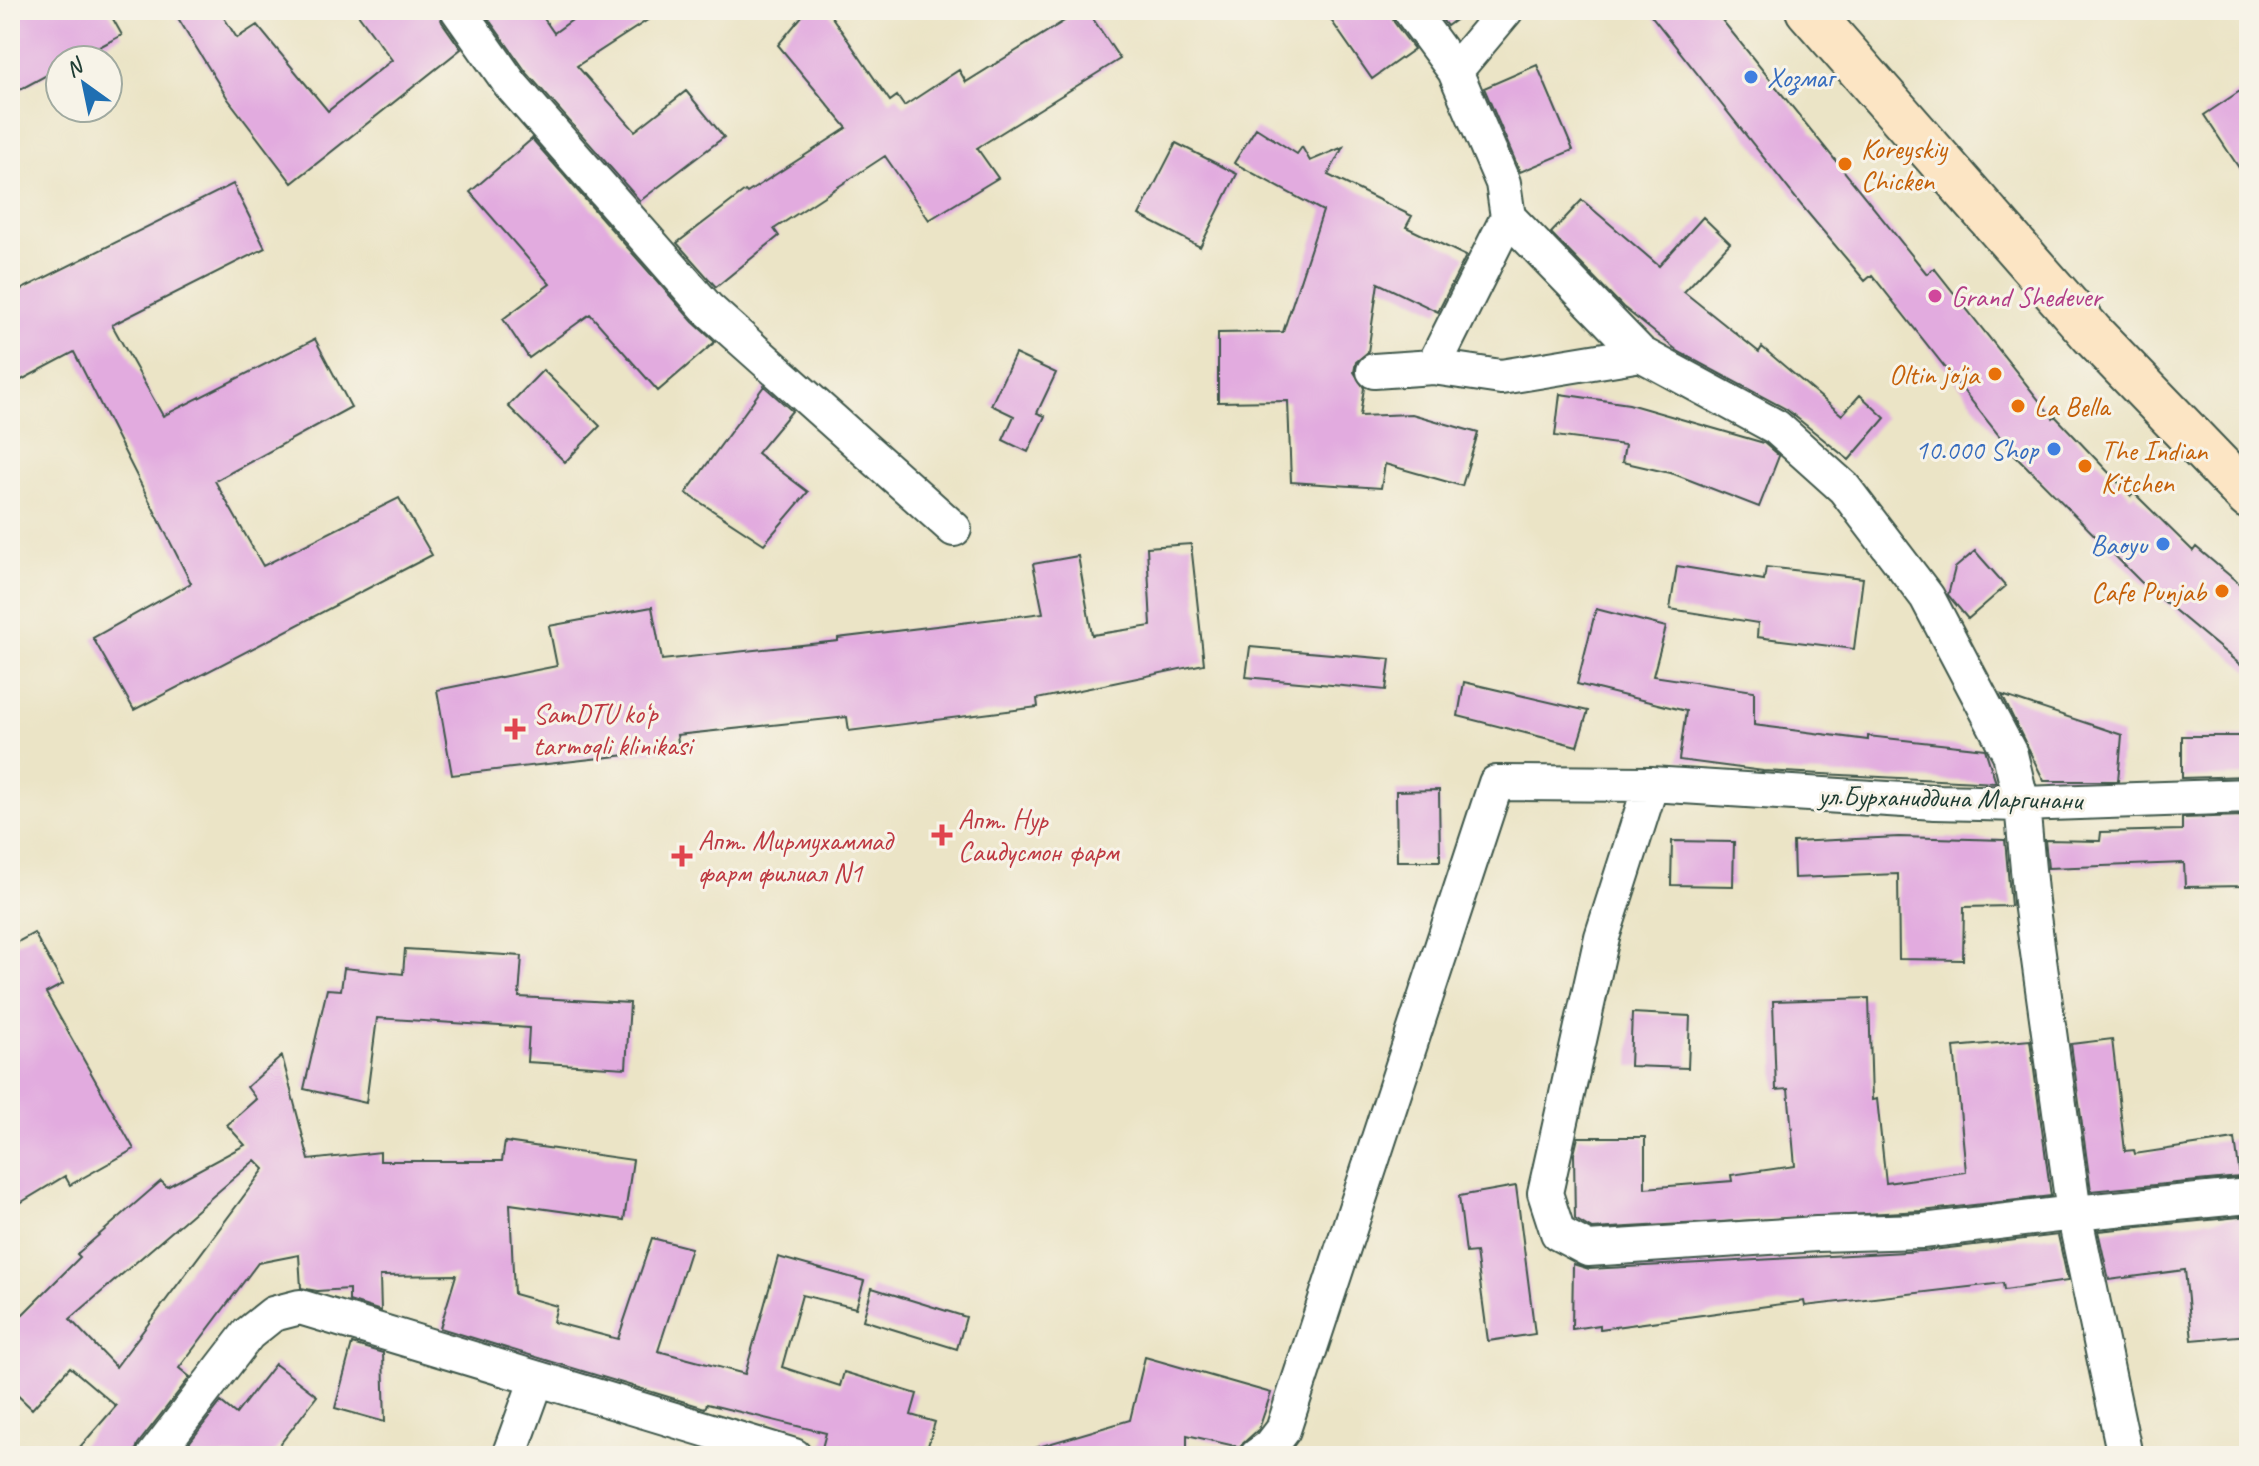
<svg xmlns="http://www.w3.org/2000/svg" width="2259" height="1466" viewBox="0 0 2259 1466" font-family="Caveat,sans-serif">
	<rect width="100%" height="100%" fill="#f7f3e8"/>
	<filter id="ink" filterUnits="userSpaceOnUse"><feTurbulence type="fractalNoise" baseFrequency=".0125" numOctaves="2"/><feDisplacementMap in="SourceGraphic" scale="16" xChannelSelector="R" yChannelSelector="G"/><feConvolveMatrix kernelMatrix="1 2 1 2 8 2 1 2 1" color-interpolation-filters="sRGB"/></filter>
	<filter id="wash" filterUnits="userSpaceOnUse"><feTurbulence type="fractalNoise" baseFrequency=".006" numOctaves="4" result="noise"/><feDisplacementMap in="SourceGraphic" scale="32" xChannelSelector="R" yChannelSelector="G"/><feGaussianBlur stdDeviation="1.8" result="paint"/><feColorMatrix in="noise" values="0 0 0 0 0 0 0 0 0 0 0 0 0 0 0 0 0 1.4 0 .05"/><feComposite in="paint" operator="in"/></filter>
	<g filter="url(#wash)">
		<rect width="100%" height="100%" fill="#ebe4c6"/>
		<g id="blocks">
			<path fill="#e2abdf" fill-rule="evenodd" d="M10 10H108L122 35 75 60H60V68L10 95Z
				M173 10H219L237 38 257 25 328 111 392 60 355 10H438L442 22 461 49 292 183 228 99Z
				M482 10H538L554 33 586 10H663L577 66 635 131 686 91 724 137 640 201 527 73Z
				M807 10H827L890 101 897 96 904 106 959 70 966 82 1082 10H1087L1120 59 977 148 998 178 929 220 885 156 774 229 779 236 716 287 677 243 745 191 747 193 847 128 778 45Z
				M1324 10H1390L1394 22 1414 49 1372 79Z
				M1435 10H1469L1447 26Z
				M1647 10H1714L1927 274 1934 268 2053 418 2055 416 2131 496 2134 493 2193 551 2196 547 2249 592V672L2142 583 2012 452 1872 275 1865 281 1802 206Z
				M1537 65 1573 150 1520 172 1484 88Z
				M2249 85V183L2204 115Z
				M1256 128 1297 154 1302 147 1310 161 1343 147 1328 175 1412 216 1406 227 1466 256 1438 312 1378 283 1368 352 1356 362 1354 372 1364 388 1360 416 1412 414 1478 433 1462 486 1385 464 1381 488 1291 482 1288 401 1218 402V333L1283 332 1323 211 1234 163Z
				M532 139 693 322 715 342 658 391 590 314 529 358 503 319 550 284 470 192Z
				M1176 143 1237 174 1200 247 1139 215Z
				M233 184 265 248 112 325 163 416 315 339 351 407 215 481 263 566 399 498 432 555 134 710 93 638 191 583 74 352 10 386V295Z
				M1582 200 1659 266 1703 217 1730 243 1684 292 1759 352 1762 347 1842 415 1860 395 1885 418 1849 460 1786 409 1679 352 1623 307 1551 233Z
				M1015 354 1056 373 1037 413 1045 416 1028 452 1003 440 1014 416 991 405Z
				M543 370 600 426 565 462 508 406Z
				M764 386 792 411 757 453 808 492 764 544 686 493Z
				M1560 394 1629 404 1764 443 1779 456 1759 507 1674 474 1622 462 1625 445 1555 436Z
				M1191 544 1204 664 1037 699 1038 707 849 731 847 717 677 735 679 749 452 775 437 690 557 666 549 626 652 607 662 660 838 641V638L1043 613 1033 564 1078 556 1092 635 1151 626 1147 547Z
				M1975 551 2006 586 1968 619 1948 595 1955 568Z
				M1677 566 1764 580 1766 567 1863 578 1854 649 1757 637 1758 623 1670 609Z
				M1596 609 1666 627 1653 676 1754 691V725L1868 740V736L1985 749 1996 783 1763 771 1679 760 1686 711 1577 684Z
				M1250 647 1390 659 1386 690 1246 677Z
				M1464 682 1588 711 1577 746 1458 716Z
				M2002 695 2122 735 2118 781H2044Z
				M2182 736H2248L2249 776 2182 778Z
				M1439 790 1440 861H1397L1396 791Z
				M2243 816 2244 886 2185 887 2184 863 2048 868 2045 840 2100 841 2101 832 2182 830V818Z
				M1899 837 2005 840 2011 906 1964 907 1963 960 1899 959 1898 874 1794 878 1793 842Z
				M1672 841 1734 842 1733 886 1671 885Z
				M34 933 63 984 46 993 134 1149 70 1185 65 1176 10 1209V946Z
				M405 949 522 956 519 997 630 1003 626 1068 527 1062 529 1028 377 1018 366 1103 304 1089 327 989 341 990 344 968 403 974Z
				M1869 998 1872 1100 1877 1099 1886 1183 1966 1172 1954 1047 2030 1040 2051 1196 1922 1211 1592 1229 1575 1219 1574 1154 1578 1137H1645V1188L1732 1181 1731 1175 1795 1166 1788 1089 1776 1090 1773 1001Z
				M1632 1013 1690 1016 1688 1068 1630 1066Z
				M2112 1039 2125 1151 2134 1150 2135 1154 2235 1139 2240 1177 2091 1191 2071 1044Z
				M282 1056 309 1160 380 1152V1161H502L505 1142 633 1160 624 1220 510 1204 514 1294 557 1306 553 1322 618 1339 652 1238 691 1248 658 1351 745 1374 778 1257 864 1281 856 1308 802 1295 782 1367 840 1386 844 1372 917 1394 911 1415 935 1422 925 1456H849L822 1448 826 1433 707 1404 705 1408 440 1328 456 1275 380 1276 381 1311 349 1301V1289L317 1291 301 1288 299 1255 258 1263 179 1368 190 1377 138 1444 134 1456H72L116 1406 70 1367 32 1409 10 1388V1327L80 1257 77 1254 161 1181 167 1187 245 1145 227 1125 256 1099 247 1087ZM255 1160 264 1169 116 1367 70 1319Z
				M1516 1186 1535 1334 1488 1341 1476 1252 1466 1253 1459 1196Z
				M2249 1216V1335L2192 1340 2185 1270 2109 1280 2098 1231Z
				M2058 1235 2068 1281 2004 1290 2003 1283 1805 1306 1804 1301 1600 1329V1325L1572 1329 1573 1264 1589 1269 1924 1251Z
				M872 1288 966 1317 957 1349 863 1320Z
				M352 1344 383 1353 385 1422 335 1408Z
				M1145 1357 1271 1393 1259 1429 1239 1447 1187 1435V1456H1036L1035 1448 1130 1420Z
				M275 1364 317 1396 271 1456H179L221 1402 236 1414Z"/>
		</g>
	</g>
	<g filter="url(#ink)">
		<use href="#blocks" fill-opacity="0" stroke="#3e564a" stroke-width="2"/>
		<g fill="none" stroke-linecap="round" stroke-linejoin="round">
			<g stroke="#3e564a" stroke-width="38">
				<path id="minor" d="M458 10 511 85 708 309 954 529
					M1410 10 1455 71 1503 183 1508 217 1641 354 1776 427 1844 488 1927 597 2010 754 2022 804 2031 902 2074 1213 2249 1196
					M1455 71 1506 10
					M1508 217 1433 367 1501 377 1641 354
					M1374 371 1433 367
					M1651 784 1602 937 1545 1193 1558 1233 1588 1249 1817 1234 1923 1231 2074 1213 2125 1456
					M154 1456 248 1334 273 1314 300 1307 794 1456
					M509 1456 537 1379
					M1257 1456 1270 1447 1283 1430 1496 783 1651 784 1935 802 2022 804 2249 796"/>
			</g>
			<g stroke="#3e564a" stroke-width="48">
				<path id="secondary" d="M1808 10 2092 334 2249 497"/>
			</g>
			<use href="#minor" stroke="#fff" stroke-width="34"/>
			<use href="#secondary" stroke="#fce5c4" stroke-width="44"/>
		</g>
	</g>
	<g fill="#3f7fe0" stroke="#f7f3e8" stroke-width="3">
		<circle cx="1751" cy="77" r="8"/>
		<circle cx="2054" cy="449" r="8"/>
		<circle cx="2163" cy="544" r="8"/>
	</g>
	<g fill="#e8710a" stroke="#f7f3e8" stroke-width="3">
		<circle cx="1845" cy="164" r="8"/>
		<circle cx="1995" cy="374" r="8"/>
		<circle cx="2018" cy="406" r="8"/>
		<circle cx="2085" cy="466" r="8"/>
		<circle cx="2222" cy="591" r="8"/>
	</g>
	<circle fill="#d1479c" stroke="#f7f3e8" stroke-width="3" cx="1935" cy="296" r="8"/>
	<g fill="#e0444e" stroke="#f7f3e8" stroke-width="3">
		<path d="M511 717h8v8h8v8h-8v8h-8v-8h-8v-8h8z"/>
		<path d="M938 823h8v8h8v8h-8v8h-8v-8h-8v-8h8z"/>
		<path d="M678 844h8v8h8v8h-8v8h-8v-8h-8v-8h8z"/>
	</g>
	<g text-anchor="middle" stroke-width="6" stroke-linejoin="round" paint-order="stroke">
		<g font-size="28" fill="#366cbe" stroke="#f7f3e8" text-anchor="end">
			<text x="1767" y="87" text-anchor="start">Хозмаг</text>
			<text x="2038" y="459">10.000 Shop</text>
			<text x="2147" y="554">Baoyu</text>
		</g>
		<g font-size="28" fill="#c56008" stroke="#f7f3e8" text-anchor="start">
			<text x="1861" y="158">Koreyskiy<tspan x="1861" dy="32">Chicken</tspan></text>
			<text x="1979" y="384" text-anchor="end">Oltin jo'ja</text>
			<text x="2034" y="416">La Bella</text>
			<text x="2101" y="460">The Indian<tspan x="2101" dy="32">Kitchen</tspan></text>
			<text x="2206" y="601" text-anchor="end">Cafe Punjab</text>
		</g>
		<g font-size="28" fill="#b23c85" stroke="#f7f3e8" text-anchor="start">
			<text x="1951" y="306">Grand Shedever</text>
		</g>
		<g font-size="28" fill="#be3a42" stroke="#f7f3e8" text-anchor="start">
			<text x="533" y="723">SamDTU ko‘p<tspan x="533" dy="32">tarmoqli klinikasi</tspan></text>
			<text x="958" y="829">Апт. Нур<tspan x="958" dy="32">Саидусмон фарм</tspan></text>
			<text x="698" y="850">Апт. Мирмухаммад<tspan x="698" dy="32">фарм филиал N1</tspan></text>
		</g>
		<g font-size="28" fill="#1f3d34" stroke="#f7f3e8">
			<text transform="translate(1950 797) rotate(1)" y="10">ул.Бурханиддина Маргинани</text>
		</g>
	</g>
	<rect width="2259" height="1466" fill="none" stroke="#f7f3e8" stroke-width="40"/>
	<g transform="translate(84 84) rotate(327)"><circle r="38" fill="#f7f3e8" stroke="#a1aaa0" stroke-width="2"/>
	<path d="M0-6L14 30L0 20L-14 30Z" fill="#1f6fb2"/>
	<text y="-12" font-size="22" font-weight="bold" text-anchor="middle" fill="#1f3d34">N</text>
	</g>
</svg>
